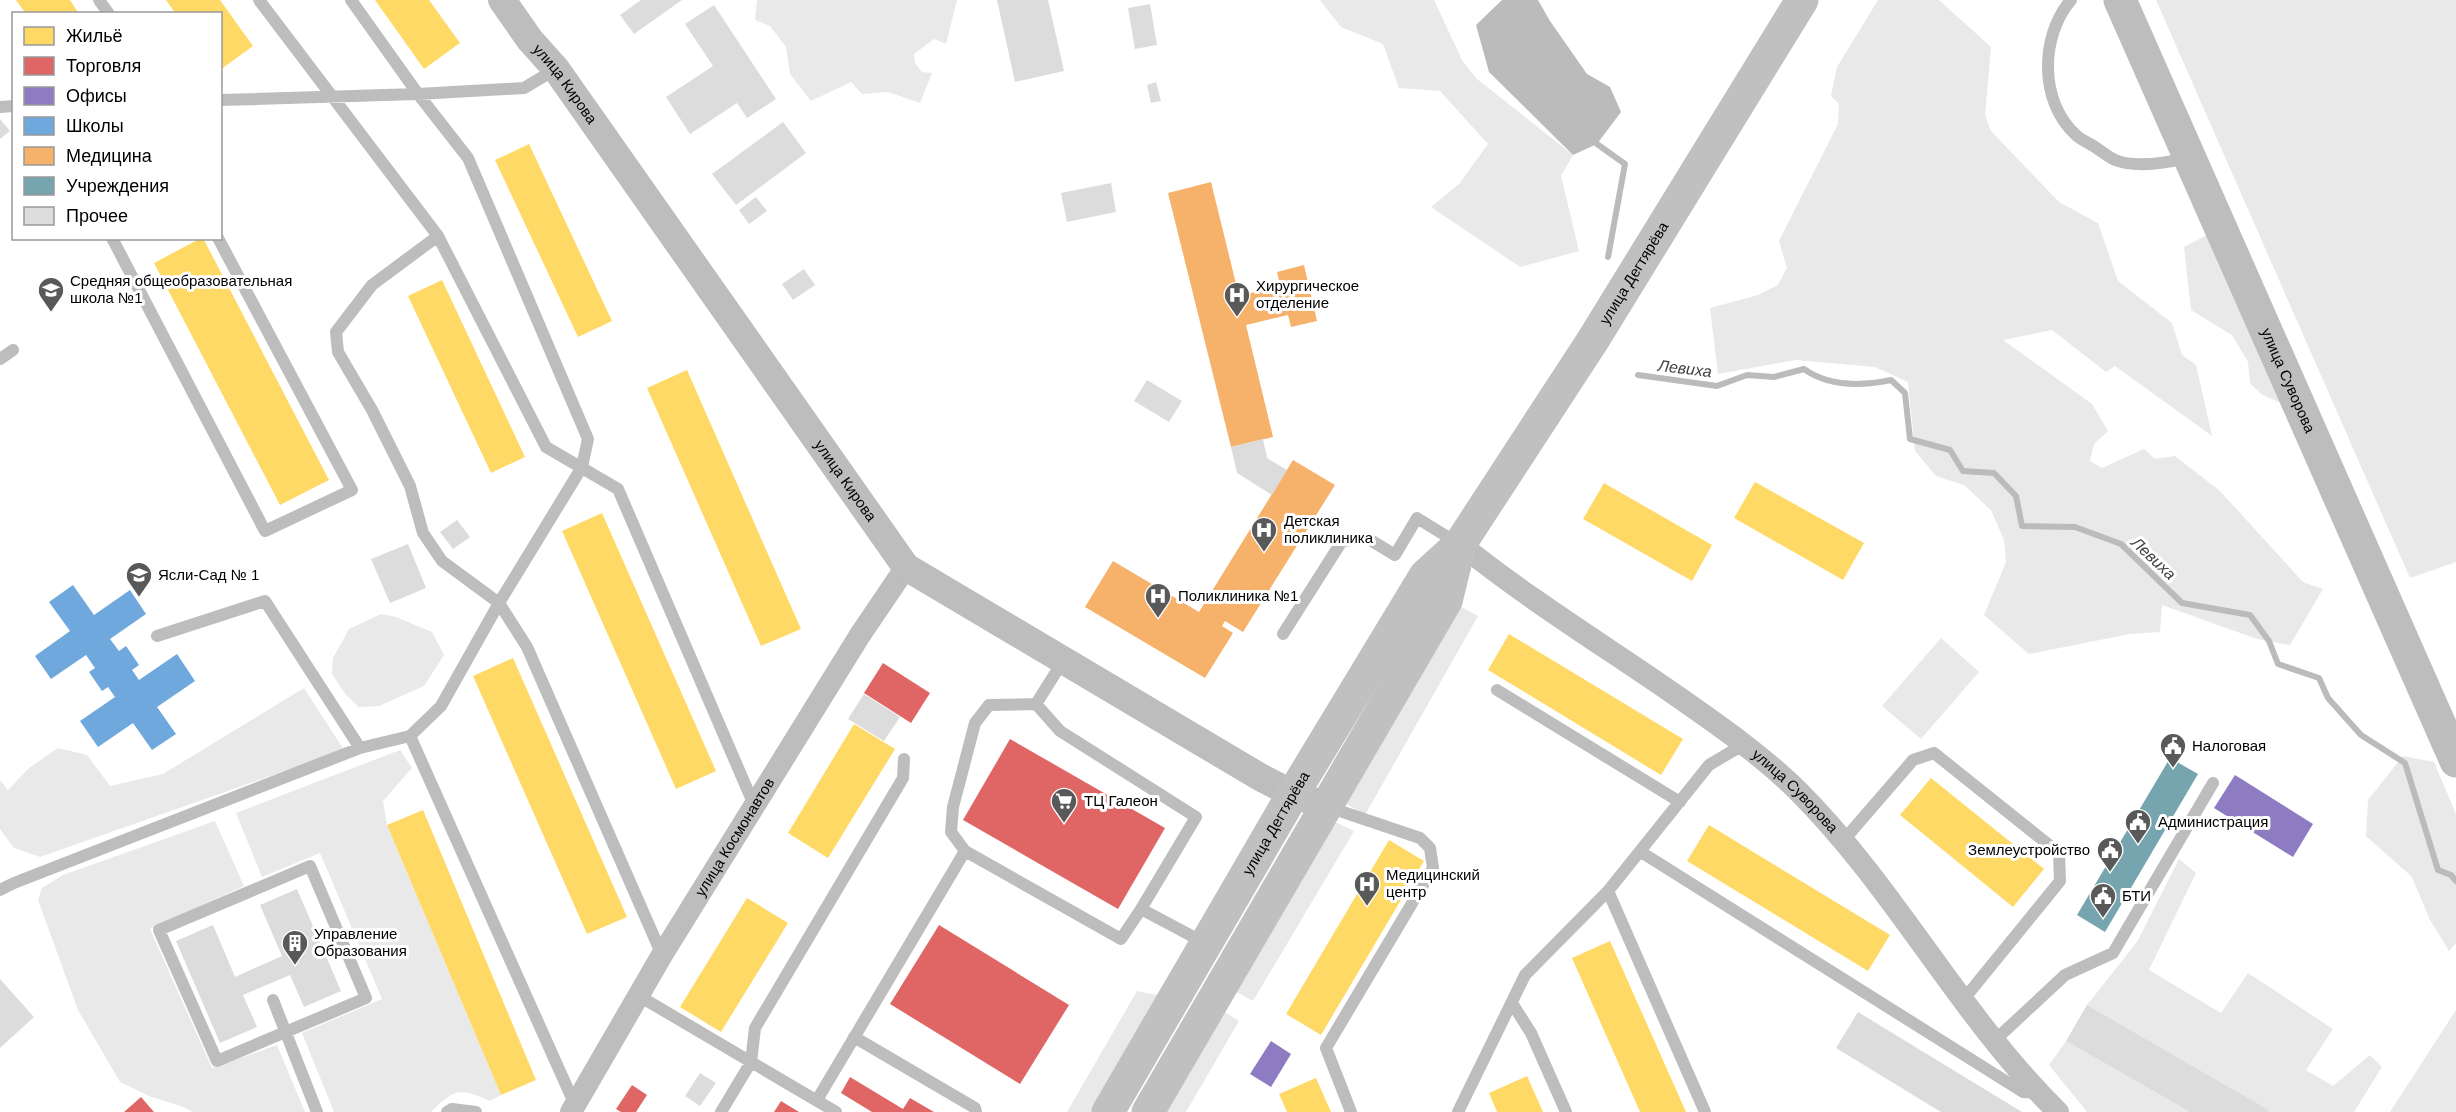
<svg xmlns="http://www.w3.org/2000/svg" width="2456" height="1112" viewBox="0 0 2456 1112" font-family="Helvetica,sans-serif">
	<rect width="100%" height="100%" fill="#fff"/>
	<path fill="#e9e9e9" d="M757 0H957L946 44 934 39 914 54 915 63 922 72 932 73 920 103 888 92 862 94 851 82 811 101 790 74 786 47 770 26 755 20Z
		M1320 0H1434L1463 62 1477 79 1573 155 1561 176 1579 251 1520 267 1431 207 1459 184 1488 144 1440 91 1399 88 1383 44 1341 27Z
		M1878 0H1939L1991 47 1985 115 1991 131 2059 202 2098 223 2118 281 2172 323 2182 355 2196 365 2212 436 2115 366 2106 372 2052 330 2003 340 2092 404 2108 431 2094 444 2090 461 2102 468 2144 449 2155 459 2175 456 2220 491 2303 582 2323 589 2290 645 2257 639 2162 605 2160 632 2130 634 2029 654 1984 615 2006 562 2004 540 1991 510 1964 485 1936 476 1915 451 1908 382 1875 367 1796 360 1718 374 1710 308 1758 295 1778 285 1787 268 1779 241 1838 124 1839 104 1831 96 1837 67Z
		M2156 0H2456V562L2410 578Z
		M2209 234 2285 405 2261 394 2250 383 2248 362 2232 335 2191 310 2184 247Z
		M1456 604 1478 616 1365 815 1342 801Z
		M381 614 396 617 432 632 444 655 424 686 379 706 359 707 346 695 332 674 333 658 349 629Z
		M1941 638 1979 672 1921 739 1882 706Z
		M304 688 344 750 40 857 14 848 0 829V780L8 790 29 768 58 748 87 755 110 786 163 774Z
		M400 750 412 768 383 801 387 825 501 1095 490 1101C459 1088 455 1088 431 1112H334L302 1033 382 999 320 853 262 877 236 813Z
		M2403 756 2434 762 2456 814V943L2449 951 2430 920 2412 877 2366 836 2368 800Z
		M1331 820 1354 831 1253 1001 1231 989Z
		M215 821 244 886 150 929 212 1068 277 1045 305 1112H192L184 1107 149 1096 120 1082 78 1010 38 900 42 888 63 875Z
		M2179 859 2196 873 2149 970 2221 1013 2248 973 2333 1029 2306 1070 2333 1086 2370 1055 2382 1067 2354 1112H2268L2269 1110 2087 1005 2137 942Z
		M1137 991 1162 996 1095 1112H1067Z
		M1220 1009 1239 1021 1186 1112H1159Z
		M2456 1010V1112H2390Z
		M2066 1041 2190 1112H2087L2049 1065Z"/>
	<path fill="#bbb" d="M1502 0H1538L1550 21 1587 74 1610 87 1621 112 1597 144 1573 155 1489 72 1476 25Z"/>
	<path fill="#ffd966" d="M16 0H70L79 14H26Z
		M166 0H220L253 46 220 70V14H176Z
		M375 0H429L460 43 424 69Z
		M529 144 612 321 578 337 495 160Z
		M201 238H203L329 480 280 505 154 263Z
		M442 280 525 457 491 473 408 296Z
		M687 370 801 629 761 646 647 388Z
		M1755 482 1864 543 1843 580 1734 518Z
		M1604 483 1712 545 1692 581 1583 519Z
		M602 513 716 771 676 789 562 531Z
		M1509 634 1683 739 1661 775 1488 670Z
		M513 658 627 917 587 934 473 676Z
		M854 724 895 749 828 858 788 833Z
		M1931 778 2044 869 2013 907 1900 815Z
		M423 810 536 1080 501 1095 387 825Z
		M1709 825 1890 935 1868 971 1687 861Z
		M1389 840 1424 861 1321 1035 1286 1014Z
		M747 898 788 923 721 1032 680 1007Z
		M1610 941 1686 1112H1640L1572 958Z
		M1527 1076 1543 1112H1497L1489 1093Z
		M1316 1078 1331 1112H1287L1279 1094Z"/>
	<path fill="#e06666" d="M883 663 930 693 911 723 864 693Z
		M1010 739 1165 828 1118 909 963 820Z
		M939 925 1069 1005 1020 1084 890 1004Z
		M850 1077 903 1109 910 1098 934 1112H872L841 1093Z
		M632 1085 647 1095 636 1112H621L616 1109Z
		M141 1097 154 1112H124Z
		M781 1101 799 1112H774Z"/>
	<path fill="#8e7cc3" d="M2235 775 2313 824 2293 857 2214 808Z
		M1271 1041 1291 1054 1271 1087 1250 1074Z"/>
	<path fill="#6fa8dc" d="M73 585 94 615 130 590 146 614 110 639 119 651 126 646 139 665 132 670 139 680 177 654 195 681 157 707 176 734 152 750 133 723 98 747 80 721 115 697 108 687 102 691 89 672 95 668 86 655 51 679 35 656 70 631 49 602Z"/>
	<path fill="#f6b26b" d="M1211 182 1239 296 1280 285 1277 272 1304 265 1317 321 1291 327 1288 315 1246 325 1273 437 1231 447 1168 193Z
		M1293 460 1335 485 1243 632 1225 621 1222 626 1233 633 1205 678 1085 607 1113 561 1199 612Z"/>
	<path fill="#76a5af" d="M2170 758 2198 774 2105 932 2077 915Z"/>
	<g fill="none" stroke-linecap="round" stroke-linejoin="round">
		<path stroke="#bbb" stroke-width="6" d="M1593 137 1597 144 1625 164 1608 257
			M1638 375 1717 386 1747 375 1774 377 1804 369C1829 387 1862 386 1891 380L1905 393 1910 439 1950 450 1963 471 1994 473 2016 496 2022 526 2075 527 2121 544 2182 603 2250 615 2269 641 2278 664 2319 678 2328 698 2361 735 2405 763 2438 870 2451 875 2456 881"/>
	</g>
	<path fill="#dcdcdc" d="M641 0H682L634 34 620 15Z
		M997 0H1048L1064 71 1015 82Z
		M1150 4 1157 45 1135 49 1128 8Z
		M714 5 776 99 747 118 737 103 690 134 666 97 713 66 685 24Z
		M1156 82 1161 101 1151 103 1147 85Z
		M0 119 10 131 0 139Z
		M783 122 806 153 736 205 712 174Z
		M1111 183 1116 212 1067 222 1061 193Z
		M756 197 767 211 749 224 739 210Z
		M804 269 815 285 793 300 782 284Z
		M1147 380 1182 401 1169 422 1134 401Z
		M1263 439 1267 458 1287 470 1272 495 1237 473 1231 447Z
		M457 520 470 537 453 549 440 532Z
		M408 544 426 588 390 603 371 559Z
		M864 694 900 717 884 741 848 719Z
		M297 889 341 991 304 1007 290 975 243 995 257 1027 220 1043 176 941 213 925 235 977 282 956 260 905Z
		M0 979 34 1017 0 1048Z
		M2087 1005 2269 1110 2268 1112H2190L2066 1041Z
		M1858 1012 2022 1112H1941L1836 1048Z
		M700 1073 716 1083 700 1106 685 1096Z"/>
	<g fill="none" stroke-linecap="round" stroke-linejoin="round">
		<path stroke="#bdbdbd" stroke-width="12" d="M99 0 109 14
			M259 0 438 236 546 447 618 489 754 805
			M2071 0C2040 36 2039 102 2076 135 2081 140 2089 143 2095 147 2101 151 2108 157 2115 160 2136 168 2166 163 2187 158
			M220 100 418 94 524 88 556 69
			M0 107 14 106
			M438 236 372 285 336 332 338 352 372 410 410 486 423 533 442 561 499 603 527 647 662 955
			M112 238 265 531 352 490 218 238
			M0 359 13 350
			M1283 634 1342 541 1367 538 1395 555 1417 518 1459 544
			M157 636 265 601 360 748
			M1497 690 1680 802
			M1036 704 1063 661
			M410 736 575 1105
			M1328 807 1420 838 1430 848 1433 868 1326 1048 1351 1112
			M1843 841 1913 760 1934 753 2059 853 2060 881 1964 999
			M965 851 951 832 953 807 975 723 989 705 1036 704 1060 731 1196 817 1141 909 1205 943
			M1641 852 2023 1092 2038 1093
			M310 866 366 998 217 1061 159 930Z
			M0 890 14 883 360 748 410 736 441 706 499 603 582 467 588 439 468 158 418 94 351 0
			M1608 891 1705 1112
			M639 996 836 1112
			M273 1000 317 1112
			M1512 1003 1531 1033 1566 1112
			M854 1037 975 1108 976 1112
			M1993 1042 2065 975 2113 953 2213 783
			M817 1100 965 851 1121 939 1141 909
			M447 1112 452 1109 476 1112
			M721 1112 751 1062 755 1028 903 778 904 759
			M1458 1112 1525 975 1608 891 1709 765 1736 749H1747"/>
		<g stroke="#bdbdbd" stroke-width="22">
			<path id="s1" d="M1460 544C1527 598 1600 643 1671 692 1714 722 1758 752 1796 789 1895 887 1959 1015 2058 1112"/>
			<path id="s2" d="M571 1112 662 955 860 635 906 567"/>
		</g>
		<path stroke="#bdbdbd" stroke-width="28" id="s3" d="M502 0 530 40 556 69 906 567 1260 777 1293 794 1315 802"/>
		<g stroke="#c0c0c0" stroke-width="33">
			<path id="s4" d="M1108 1112 1293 794 1425 576 1460 544 1593 340 1802 0"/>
			<path d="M1148 1112 1446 601 1460 544"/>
		</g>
		<path stroke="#bdbdbd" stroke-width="33" id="s5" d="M2120 0 2456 761"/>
	</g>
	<defs>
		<g id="school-pin" transform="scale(1.35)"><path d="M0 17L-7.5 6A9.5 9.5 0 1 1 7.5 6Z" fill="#595959" stroke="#fff"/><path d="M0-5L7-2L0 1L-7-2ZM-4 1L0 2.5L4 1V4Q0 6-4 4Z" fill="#fff"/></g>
		<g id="hospital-pin" transform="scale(1.35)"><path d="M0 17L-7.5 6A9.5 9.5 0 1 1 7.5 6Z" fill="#595959" stroke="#fff"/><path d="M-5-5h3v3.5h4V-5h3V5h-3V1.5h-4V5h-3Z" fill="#fff"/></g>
		<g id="civic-pin" transform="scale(1.35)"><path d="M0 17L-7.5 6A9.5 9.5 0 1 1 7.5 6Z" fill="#595959" stroke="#fff"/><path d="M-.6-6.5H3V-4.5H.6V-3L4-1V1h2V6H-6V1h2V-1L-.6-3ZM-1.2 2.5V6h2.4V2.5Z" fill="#fff"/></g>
		<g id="supermarket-pin" transform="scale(1.35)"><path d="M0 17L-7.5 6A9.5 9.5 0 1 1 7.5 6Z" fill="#595959" stroke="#fff"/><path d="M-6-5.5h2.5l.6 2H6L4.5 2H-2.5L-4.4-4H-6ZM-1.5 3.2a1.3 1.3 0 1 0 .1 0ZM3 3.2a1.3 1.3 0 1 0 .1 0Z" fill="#fff"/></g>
		<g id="building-pin" transform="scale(1.35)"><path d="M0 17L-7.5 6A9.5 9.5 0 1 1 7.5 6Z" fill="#595959" stroke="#fff"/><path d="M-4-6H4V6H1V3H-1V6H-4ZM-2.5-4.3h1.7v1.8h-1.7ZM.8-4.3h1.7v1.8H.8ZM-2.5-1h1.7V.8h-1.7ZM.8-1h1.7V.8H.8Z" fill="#fff"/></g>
	</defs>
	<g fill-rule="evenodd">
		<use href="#school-pin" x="51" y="290"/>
		<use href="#hospital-pin" x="1237" y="295"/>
		<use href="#hospital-pin" x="1264" y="530"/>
		<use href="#school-pin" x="139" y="575"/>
		<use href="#hospital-pin" x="1158" y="596"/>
		<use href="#civic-pin" x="2173" y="746"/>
		<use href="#supermarket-pin" x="1064" y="801"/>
		<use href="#civic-pin" x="2138" y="822"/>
		<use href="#civic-pin" x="2110" y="850"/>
		<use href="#hospital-pin" x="1367" y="884"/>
		<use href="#civic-pin" x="2103" y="896"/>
		<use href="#building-pin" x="295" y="943"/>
	</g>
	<g text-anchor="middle" stroke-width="6" stroke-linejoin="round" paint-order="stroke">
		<g font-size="15" fill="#000" stroke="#fff">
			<text dy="5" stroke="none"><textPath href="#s3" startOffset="105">улица Кирова</textPath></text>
			<text dy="5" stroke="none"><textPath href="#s4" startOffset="992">улица Дегтярёва</textPath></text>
			<text dy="5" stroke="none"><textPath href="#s5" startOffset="416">улица Суворова</textPath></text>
			<text dy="5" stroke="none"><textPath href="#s3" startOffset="591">улица Кирова</textPath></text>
			<text dy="5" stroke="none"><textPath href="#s1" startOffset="417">улица Суворова</textPath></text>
			<text dy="5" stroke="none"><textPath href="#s4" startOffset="334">улица Дегтярёва</textPath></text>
			<text dy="5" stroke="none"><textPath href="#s2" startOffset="320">улица Космонавтов</textPath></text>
		</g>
		<g font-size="15" fill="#000" stroke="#fff" text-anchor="start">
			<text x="70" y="286">Средняя общеобразовательная<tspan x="70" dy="17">школа №1</tspan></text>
			<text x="1256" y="291">Хирургическое<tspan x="1256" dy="17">отделение</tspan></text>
			<text x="1284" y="526">Детская<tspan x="1284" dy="17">поликлиника</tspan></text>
			<text x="158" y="580">Ясли-Сад № 1</text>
			<text x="1178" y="601">Поликлиника №1</text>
			<text x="2192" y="751">Налоговая</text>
			<text x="1084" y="806">ТЦ Галеон</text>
			<text x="2158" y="827">Администрация</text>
			<text x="2090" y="855" text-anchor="end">Землеустройство</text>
			<text x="1386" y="880">Медицинский<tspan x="1386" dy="17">центр</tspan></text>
			<text x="2122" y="901">БТИ</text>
			<text x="314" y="939">Управление<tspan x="314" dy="17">Образования</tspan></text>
		</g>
		<g font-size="16" font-style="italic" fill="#3f3f3f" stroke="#fff">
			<text transform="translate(1685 368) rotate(7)" y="6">Левиха</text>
			<text transform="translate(2154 558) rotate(43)" y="6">Левиха</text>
		</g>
	</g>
	<rect x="12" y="12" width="210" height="228" fill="#ffffff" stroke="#999999" stroke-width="1.5"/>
	<rect x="24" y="27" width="30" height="18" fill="#ffd966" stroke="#999999" stroke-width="1.5"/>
	<text x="66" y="42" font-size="18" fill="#000000">Жильё</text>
	<rect x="24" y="57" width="30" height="18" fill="#e06666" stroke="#999999" stroke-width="1.5"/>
	<text x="66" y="72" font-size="18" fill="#000000">Торговля</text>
	<rect x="24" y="87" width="30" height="18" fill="#8e7cc3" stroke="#999999" stroke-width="1.5"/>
	<text x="66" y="102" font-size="18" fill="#000000">Офисы</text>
	<rect x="24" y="117" width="30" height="18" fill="#6fa8dc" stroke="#999999" stroke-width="1.5"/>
	<text x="66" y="132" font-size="18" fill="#000000">Школы</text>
	<rect x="24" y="147" width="30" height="18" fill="#f6b26b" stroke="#999999" stroke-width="1.5"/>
	<text x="66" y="162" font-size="18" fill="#000000">Медицина</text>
	<rect x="24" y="177" width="30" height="18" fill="#76a5af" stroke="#999999" stroke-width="1.5"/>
	<text x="66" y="192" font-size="18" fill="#000000">Учреждения</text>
	<rect x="24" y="207" width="30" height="18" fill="#dcdcdc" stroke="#999999" stroke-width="1.5"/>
	<text x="66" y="222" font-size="18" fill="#000000">Прочее</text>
</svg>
